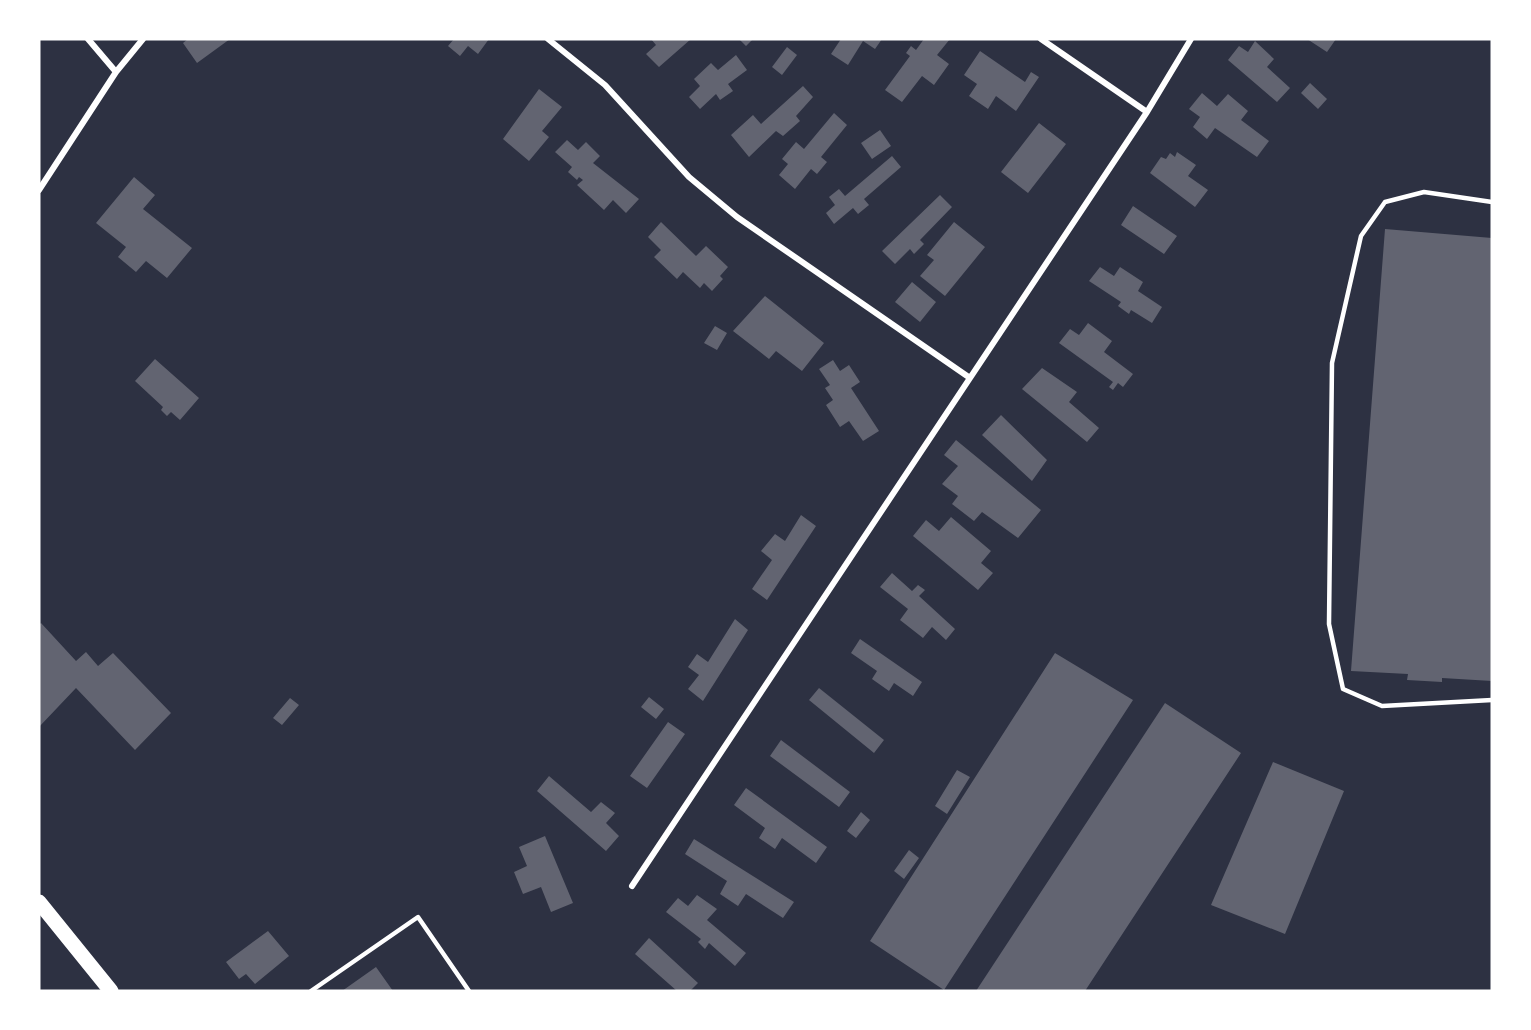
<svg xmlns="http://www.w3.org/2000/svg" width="1531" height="1030" viewBox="0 0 1531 1030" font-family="'Golos Text',sans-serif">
	<rect width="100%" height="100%" fill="#2d3142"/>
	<path fill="#626471" d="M188 39H230L197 63 183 43Z
		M454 39H489L478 54 468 46 460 56 448 46Z
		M651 39H691L659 67 646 54 656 45Z
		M739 39H753L746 46Z
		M841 39H882L875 49 863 41 848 65 831 54Z
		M924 39H950L937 55 949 64 934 85 922 76 902 102 885 90 910 56 906 53 911 46 916 50Z
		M1307 39H1336L1327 52Z
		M1255 41 1274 59 1267 67 1290 88 1277 102 1228 60 1239 46 1248 52Z
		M787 47 797 55 782 75 772 67Z
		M980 51 1025 82 1031 72 1039 77 1016 111 996 96 988 109 969 96 977 84 964 75Z
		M736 55 747 70 728 84 733 91 720 100 716 94 700 109 689 97 700 86 694 79 711 63 718 70Z
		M1310 83 1327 99 1318 109 1301 93Z
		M803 86 813 97 796 116 800 121 783 136 776 131 749 157 731 135 753 115 761 124Z
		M539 89 562 107 542 131 549 137 529 161 503 139Z
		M1202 93 1217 106 1228 94 1248 111 1241 120 1269 141 1257 157 1215 128 1207 139 1193 127 1200 117 1189 109Z
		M834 113 847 125 821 157 827 162 817 174 811 169 795 189 779 175 788 164 782 159 796 142 804 149Z
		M1039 123 1066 144 1028 193 1001 172Z
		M880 130 891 146 872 159 861 143Z
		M567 140 578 150 586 142 600 156 593 163 639 199 626 213 613 200 604 210 577 185 583 180 579 177 577 180 568 172 572 167 555 152Z
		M1177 152 1196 165 1188 176 1208 190 1195 207 1150 173 1161 157 1166 159 1170 153 1175 157Z
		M892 156 901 167 864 199 869 205 858 214 853 208 834 224 826 213 835 205 829 197 839 189 845 196Z
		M134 177 155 195 143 209 192 248 167 278 146 261 136 272 118 257 126 247 96 223Z
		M940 195 952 207 920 240 924 244 914 254 910 249 895 264 882 251Z
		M1133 206 1177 236 1164 254 1121 225Z
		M661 222 696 256 706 246 728 267 720 276 723 279 712 291 704 283 700 288 683 272 677 279 654 257 661 250 648 237Z
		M954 222 985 247 945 296 920 276 934 260 927 255Z
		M1385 229 1492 238V681L1442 678V682L1407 680 1408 674 1351 671Z
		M1100 267 1114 276 1120 267 1143 282 1138 291 1162 307 1152 323 1131 310 1129 314 1118 306 1121 302 1089 281Z
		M912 282 936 302 920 322 895 302Z
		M765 296 824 343 802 371 776 351 769 359 733 331Z
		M1088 323 1112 341 1104 352 1133 374 1123 387 1118 383 1113 390 1109 387 1113 382 1059 343 1070 329 1079 335Z
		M715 326 727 333 717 350 704 343Z
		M155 359 199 398 180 420 171 412 167 416 161 410 163 407 135 381Z
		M833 360 840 371 849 365 860 382 851 388 879 431 863 441 849 421 840 427 826 405 833 400 825 388 830 385 819 369Z
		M1042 368 1077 392 1069 402 1099 428 1087 442 1022 389Z
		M1001 415 1047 460 1032 481 982 435Z
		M956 440 1041 510 1018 538 982 512 974 521 952 504 958 496 942 484 958 466 944 455Z
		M801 515 816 526 767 600 752 589 772 560 761 551 775 534 785 541Z
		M951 517 991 551 981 563 993 573 978 590 913 536 926 520 939 531Z
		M892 573 912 591 918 585 925 590 919 596 955 629 946 640 932 627 923 638 900 620 908 609 880 587Z
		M735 619 748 630 703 701 688 689 699 675 688 667 697 654 708 662Z
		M41 623 76 661 86 652 98 666 113 653 171 713 135 750 76 688 39 727V625Z
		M860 639 922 682 913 696 894 683 889 691 872 679 877 671 851 653Z
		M1055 653 1133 700 944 990 870 941Z
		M819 688 884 740 874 753 809 700Z
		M649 697 664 709 656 719 641 707Z
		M290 698 299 705 282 725 273 718Z
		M1165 703 1241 753 1085 991H976Z
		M668 722 685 734 647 788 630 776Z
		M781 740 850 792 839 807 770 756Z
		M1273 762 1344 791 1285 934 1211 905Z
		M957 770 970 777 947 814 935 806Z
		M549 776 591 812 601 802 615 813 606 823 619 836 606 851 537 791Z
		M746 788 827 847 816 863 782 838 775 849 759 838 765 828 734 805Z
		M861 812 870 820 856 838 847 831Z
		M545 836 573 903 551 912 541 887 523 894 514 872 527 866 519 847Z
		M694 839 794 902 783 918 746 894 738 906 720 894 727 881 685 854Z
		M909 850 919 858 904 879 894 871Z
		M697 895 717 909 707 920 746 953 735 966 709 943 705 949 698 942 701 939 666 912 678 898 688 906Z
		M268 931 289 956 255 984 246 974 239 979 226 962Z
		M649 938 698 983 690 991H677L635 954Z
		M376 967 393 991H342Z"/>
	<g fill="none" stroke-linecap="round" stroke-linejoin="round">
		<path stroke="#fff" stroke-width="4.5" d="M1492 202 1424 192 1385 202 1361 236 1332 363 1329 624 1343 689 1382 706 1492 700
			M311 991 418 917 469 991"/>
		<path stroke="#fff" stroke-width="6" d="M88 39 116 72
			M548 39 605 85 689 177 737 217 970 378
			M1041 39 1147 112
			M39 190 116 72 143 39
			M632 886 1147 112 1191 39"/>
		<path stroke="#fff" stroke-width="15" d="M39 902 111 991"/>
	</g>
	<rect width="1531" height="1030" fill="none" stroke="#ffffff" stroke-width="81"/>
</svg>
